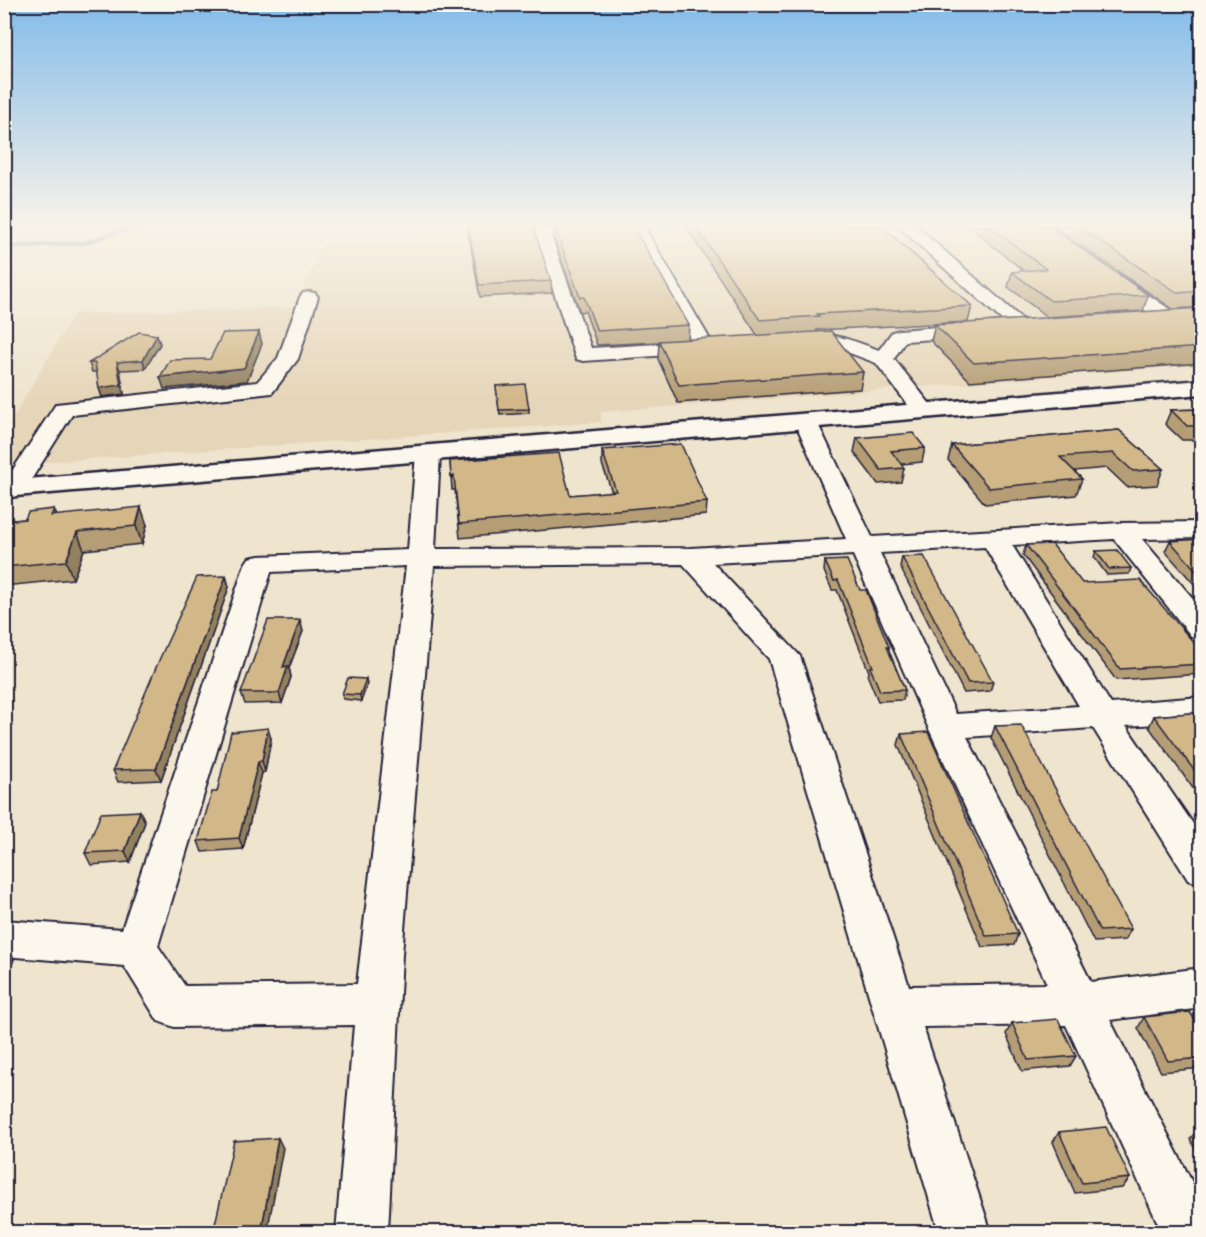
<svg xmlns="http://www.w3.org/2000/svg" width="1206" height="1237" viewBox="0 0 1206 1237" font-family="'Playpen Sans',sans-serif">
	<rect width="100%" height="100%" fill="#efe4ce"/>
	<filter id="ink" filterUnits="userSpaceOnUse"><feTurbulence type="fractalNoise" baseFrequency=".0167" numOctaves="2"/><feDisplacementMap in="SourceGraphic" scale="12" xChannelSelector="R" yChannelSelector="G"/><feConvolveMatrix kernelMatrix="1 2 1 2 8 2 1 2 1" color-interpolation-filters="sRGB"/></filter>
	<g filter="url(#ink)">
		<path fill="#e6d6b9" d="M541 226H1201V365L601 412V422L5 465V431L74 314 296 307 323 243Z"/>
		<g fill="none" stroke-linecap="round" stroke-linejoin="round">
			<path stroke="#6284a5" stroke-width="4" d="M4 247 85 243 122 230 146 226"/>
			<g stroke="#22223b" stroke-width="4">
				<path id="minor" d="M557 226H652L646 230 715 348 712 352 583 361 576 359 534 232 536 229ZM631 232 692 342 591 348 551 236Z
					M898 226H916L1031 327 1028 331 1021 333 905 341 894 359 934 409 931 414 923 416 915 414 876 363 831 346H793L790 342 793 338C826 329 848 339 879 350L892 332 899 330 1004 322Z
					M1112 273 1118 274 1175 313 1178 317 1175 321 1138 325 1131 323 1128 319 1131 315 1149 313 1106 282 1103 278 1106 274Z
					M309 292 315 293 318 297 298 359 272 393 72 415 22 494 13 497 4 494V483L56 404 257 382 278 358 300 297 303 293Z
					M806 415 814 417 817 422 872 537 1121 523 1202 522V538L1142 539 1202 609V639L1191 636 1114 539 1012 545 1111 704 1202 697V721L1126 726 1202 837V885L1188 880 1093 728 967 737 1091 982 1202 968V1008L1110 1020 1202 1202V1232H1162L1066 1025 923 1027 991 1232H939L769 659 683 564 434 566 402 954 388 1232H336L354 1025 174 1027 158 1021 124 966 4 956V920L122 929 245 564 249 558 259 556 408 550 416 454 420 449 428 447 436 449 440 454 435 549 691 548 846 539 795 422 798 417ZM985 547 1079 706 956 714 880 553ZM853 555 928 727 1047 984 909 986 800 656 713 563ZM406 566 357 984 185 986 158 946 271 572Z"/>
			</g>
			<g stroke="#22223b" stroke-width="5">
				<path id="highway" d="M1202 380V394L4 497V481Z"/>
			</g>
			<use href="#minor" fill="#fbf7ec" fill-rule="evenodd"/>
			<use href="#highway" fill="#fbf7ec" fill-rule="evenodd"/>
		</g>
		<path fill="#b59d75" stroke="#22223b" stroke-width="1.5" d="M468 226 551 281 552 293 480 297 469 237Z
			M554 226 689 325 688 340 758 336 685 226H881L972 306 968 322 817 330 816 332 863 372 860 389 678 403 658 359 659 342 597 345 585 311 580 312 554 238Z
			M968 226H1049L1148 295 1143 311 1047 317 1008 287 1012 272 1024 271Z
			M1052 226H1202V307L1173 309Z
			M1202 308V363L970 381 931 341 935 325Z
			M157 335 160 344 145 369 120 370 124 394 102 397 99 388 97 372H92L89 363Z
			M496 386 529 409V413L500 415Z
			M1202 409V440H1182L1165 424 1171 410Z
			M1119 430 1163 469 1157 485 1127 487 1107 468 1074 471 1082 479 1076 495 985 504 948 460 952 445Z
			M857 438 925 448 922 462 901 464 904 468 901 482 878 484 854 452Z
			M602 450 707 502 706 515 460 538 455 490H452L450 461 570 495 612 492 602 464Z
			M54 509 57 516 147 525 142 544 84 550 73 579 4 586V521L25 519Z
			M1202 539V593L1165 551 1170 541Z
			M1026 545 1082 583 1202 652V674L1116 680 1023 555Z
			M1096 551 1131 568 1129 574 1107 575 1094 557Z
			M902 557 993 682 990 691 964 693 900 567Z
			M825 561 860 590 889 647V651L905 690 903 700 878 701 868 677 869 672 837 590H832L824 571Z
			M226 576 229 587 161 780 118 782 113 770Z
			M303 631 289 668 291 677 282 703 245 704 241 693Z
			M367 685 361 701 343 699 342 694Z
			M1202 712V801L1149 727 1154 716Z
			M995 726 1131 929 1125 940 1094 942 991 738Z
			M901 734 1018 934 1014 945 982 947 898 745Z
			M271 739 265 772 262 773 243 849 202 852 198 841 217 792Z
			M140 811 145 822 130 862 91 865 85 853Z
			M4 948H7L14 959 8 974H4Z
			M1144 1017 1202 1032V1068L1161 1072 1138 1028Z
			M1012 1023 1076 1056 1070 1066 1022 1071 1006 1034Z
			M1198 1129H1202V1162L1190 1139Z
			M1059 1132 1130 1178 1122 1188 1075 1193 1053 1142Z"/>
		<path fill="#93805f" stroke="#22223b" stroke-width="1.5" d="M259 332 262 344 247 381 164 389 160 377 244 368Z
			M157 335 160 344 145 369 143 360Z
			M117 362 120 370 124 394 102 397 99 388Z
			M141 507 147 525 142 544 136 526Z
			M54 509 61 527 51 516Z
			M77 532 84 550 73 579 66 561Z
			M226 576 229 587 161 780 156 769Z
			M300 620 303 631 289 668 291 677 282 703 279 693 283 667Z
			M366 679 367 685 361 701 360 695Z
			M268 728 271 739 265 772 262 761Z
			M258 762 262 773 243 849 239 838Z
			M140 811 145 822 130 862 125 851Z
			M7 948 14 959 8 974 4 968V955Z
			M4 1010 9 1017 4 1028Z
			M278 1138 283 1148 267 1233H261Z"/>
		<path fill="#d2b788" stroke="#22223b" stroke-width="1.5" d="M468 226H533L551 281 479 285Z
			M554 226H633L689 325 597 331 584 297H580Z
			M695 226H881L972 306 817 314 819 316 760 320Z
			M989 226H1049L1148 295 1051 301 1012 272 1046 269Z
			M1077 226H1202V291L1178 293Z
			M1202 308V347L974 363 935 325Z
			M831 331 863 372 679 385 659 341Z
			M139 332 157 335 143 360 117 362 121 385 99 388 95 363H89Z
			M259 332 244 368 160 377 170 360 210 359 223 333Z
			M525 384 529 409 499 410 496 386Z
			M1202 409V426H1187L1171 410Z
			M1119 430 1163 469 1133 471 1113 453 1060 457 1082 479 989 488 952 445Z
			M913 433 925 448 891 451 904 468 881 470 857 438Z
			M681 444 707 502 459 524 454 476 451 477 450 461 559 453 570 495 616 491 602 450Z
			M141 507 136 526 77 532 66 561 4 567V521L25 519 28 512 54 509 51 516Z
			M1202 539V577L1170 541Z
			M1052 544 1082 583 1140 580 1202 652V664L1120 669 1026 545Z
			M1117 550 1131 568 1109 569 1096 551Z
			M924 556 993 682 968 683 902 557Z
			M847 560 860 590H866L889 647H887L905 690 880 691 870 667H873L838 580 834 581 825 561Z
			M226 576 156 769 113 770 160 658 197 577Z
			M268 620H300L283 667 288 666 279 693H241Z
			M348 678 366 679 360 695 342 694Z
			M1202 712V781L1154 716Z
			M1021 725 1131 929 1100 931 995 726Z
			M268 728 262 761 258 762 239 838 198 841 212 792H217L231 732Z
			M928 732 1018 934 986 936 901 734Z
			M140 811 125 851 85 853 101 813Z
			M1190 1012 1202 1032V1058L1168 1061 1144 1017Z
			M1058 1019 1076 1056 1028 1060 1012 1023Z
			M1106 1127 1130 1178 1082 1183 1059 1132Z
			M1198 1129H1202V1136Z
			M278 1138 261 1233H213L234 1141Z"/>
	</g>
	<linearGradient id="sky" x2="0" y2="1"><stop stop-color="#83bbe9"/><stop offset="0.56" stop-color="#f8f3e9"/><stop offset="1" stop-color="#f8f3e9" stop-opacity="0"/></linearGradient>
	<rect width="1206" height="400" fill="url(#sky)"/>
	<rect width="1206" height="1237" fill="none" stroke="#fbf7ec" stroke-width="24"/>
	<rect x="12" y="12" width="1182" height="1213" fill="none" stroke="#22223b" stroke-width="2" filter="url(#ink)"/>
</svg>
